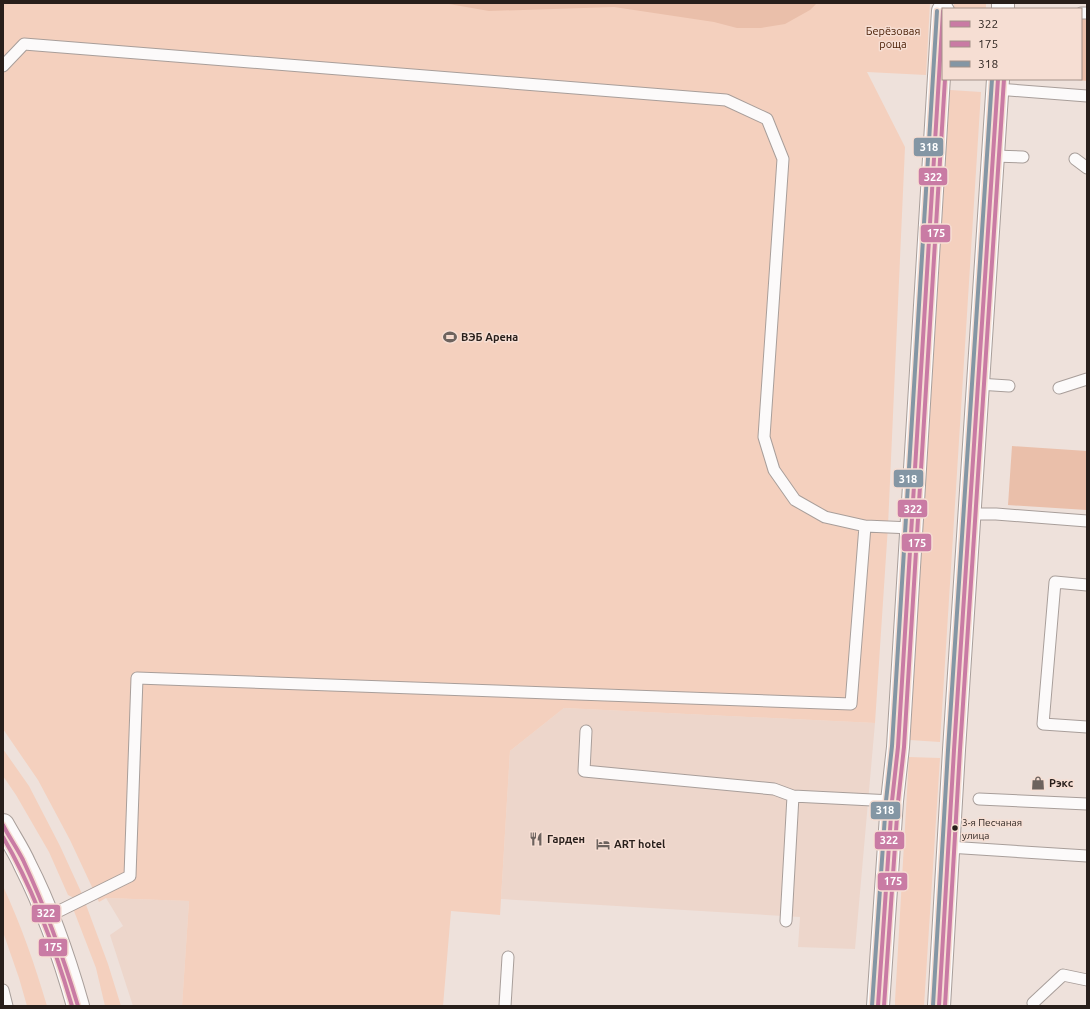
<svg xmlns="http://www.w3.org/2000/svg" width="1090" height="1009" viewBox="0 0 1090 1009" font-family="Ubuntu,sans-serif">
	<rect width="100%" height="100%" fill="#eee1db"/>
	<path fill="#edd6cb" d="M564 708 875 723 855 949 798 947 800 917 501 899 510 751Z
		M106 898 189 901 182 1006H133L110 935 123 926Z"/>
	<path fill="#f4d0be" d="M3 3H930L926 75 867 72 905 147 888 526 875 723 564 708 510 751 500 915 451 911 443 1006H182L189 901 106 898 99 902 70 840 38 780 3 729Z
		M954 3H986V9H954Z
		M950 90 981 92 940 742 910 740Z
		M3 749 29 786 60 846 82 894 74 898 68 895 49 852 16 795 3 776Z
		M909 757 940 758 924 1006H895V1001Z
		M3 886C21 925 35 965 47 1006H27L19 978 3 932Z
		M85 902 108 964 121 1006H105L96 968 74 911 77 906Z"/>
	<path fill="#eabfaa" d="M400 3H817L810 10 785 24 761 28H737L714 22 614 7 489 11 449 4Z
		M1081 18 1087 19V81L1067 79H1081Z
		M1012 446 1087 451V510L1008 505Z"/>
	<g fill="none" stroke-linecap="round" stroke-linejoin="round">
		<g stroke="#a89e9a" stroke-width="13">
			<path id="service" d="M1081 13H1087
				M3 66 24 44 726 100 767 119 783 159 764 437 774 470 795 500 825 517 865 526 912 528
				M997 89 1087 96
				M992 156 1023 157
				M1075 159 1087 168
				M978 384 1009 386
				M1059 388 1087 379
				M969 514H996L1087 521
				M1087 585 1055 582 1043 724 1087 727
				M586 731 584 771 774 789 793 796 892 801
				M979 799 1087 804
				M948 847 1087 856
				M47 917 130 876 137 678 851 704 865 526
				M786 921 793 796
				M3 990 7 1006
				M505 1006 508 957
				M1034 1006 1033 1003 1063 975 1087 980"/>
		</g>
		<g stroke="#a89e9a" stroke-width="24">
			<path id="tertiary" d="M1003 9V3
				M3 825C10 838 19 851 25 865 47 908 65 960 78 1006
				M878 1006 892 801 898 747 943 11
				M939 1006 954 750 998 79"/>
		</g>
		<use href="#service" stroke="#fcfafa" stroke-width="11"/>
		<use href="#tertiary" stroke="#fcfafa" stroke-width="22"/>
		<g stroke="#f6ded3" stroke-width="7">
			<path id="bus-1" d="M3 825C9 837 17 848 23 860 45 907 63 956 78 1006
				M878 1006 892 801 898 747 943 11
				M939 1006 954 750 998 79"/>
		</g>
		<g stroke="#f6ded3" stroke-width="7">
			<path id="bus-2" d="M3 837C34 890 55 948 72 1006
				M884 1006 898 802 904 747 945 79
				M945 1006 960 750 1004 79"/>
		</g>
		<g stroke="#f6ded3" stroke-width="7">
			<path id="bus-3" d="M872 1006 886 801 892 746 937 11
				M933 1006 948 750 992 79"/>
		</g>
		<use href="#bus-1" stroke="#c97ba4" stroke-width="4"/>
		<use href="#bus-2" stroke="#c97ba4" stroke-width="4"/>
		<use href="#bus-3" stroke="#8496a4" stroke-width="4"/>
	</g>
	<defs>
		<g id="stadium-bare" transform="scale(1.08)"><path d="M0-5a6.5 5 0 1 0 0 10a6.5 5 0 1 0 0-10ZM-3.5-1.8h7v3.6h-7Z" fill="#6d635e" stroke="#f6ded3" stroke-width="2.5" paint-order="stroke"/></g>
		<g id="shop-bare" transform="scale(1.08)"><path d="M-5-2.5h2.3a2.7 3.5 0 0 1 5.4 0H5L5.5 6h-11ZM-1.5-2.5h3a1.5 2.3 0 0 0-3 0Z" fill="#6d635e" stroke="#f6ded3" stroke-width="2.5" paint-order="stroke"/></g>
		<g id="restaurant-bare" transform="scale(1.08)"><path d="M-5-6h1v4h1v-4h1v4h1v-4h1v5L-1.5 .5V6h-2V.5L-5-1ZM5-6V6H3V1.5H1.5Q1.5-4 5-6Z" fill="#6d635e" stroke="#f6ded3" stroke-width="2.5" paint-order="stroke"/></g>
		<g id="hotel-bare" transform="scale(1.08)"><path d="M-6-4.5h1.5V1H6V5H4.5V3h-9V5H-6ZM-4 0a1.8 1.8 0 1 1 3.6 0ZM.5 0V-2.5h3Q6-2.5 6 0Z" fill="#6d635e" stroke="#f6ded3" stroke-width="2.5" paint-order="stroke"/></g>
	</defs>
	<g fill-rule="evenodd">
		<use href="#stadium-bare" x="450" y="337"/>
		<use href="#shop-bare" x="1038" y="783"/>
		<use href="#restaurant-bare" x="536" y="839"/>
		<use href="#hotel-bare" x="603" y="844"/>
	</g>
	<circle fill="#281f1b" stroke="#f6ded3" stroke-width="1.5" cx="955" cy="828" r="3.5"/>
	<g text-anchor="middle" stroke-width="3" stroke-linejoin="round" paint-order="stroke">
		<g font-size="10" fill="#281f1b" stroke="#f6ded3" text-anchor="start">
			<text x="962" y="826">3-я Песчаная<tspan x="962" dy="13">улица</tspan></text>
		</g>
		<g font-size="11" fill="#4d2208" stroke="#f6ded3">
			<text x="893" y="35">Берёзовая<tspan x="893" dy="13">роща</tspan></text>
		</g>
		<g font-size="11" font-weight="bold" fill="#281f1b" stroke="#f6ded3" text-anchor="start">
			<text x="461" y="341">ВЭБ Арена</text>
			<text x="1049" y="787">Рэкс</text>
			<text x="547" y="843">Гарден</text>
			<text x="614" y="848">ART hotel</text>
		</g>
	</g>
	<g stroke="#f6ded3" stroke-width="1.5">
		<rect x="913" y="137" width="31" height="20" rx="4" fill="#8496a4"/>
		<rect x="918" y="167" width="30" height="19" rx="4" fill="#c97ba4"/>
		<rect x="920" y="224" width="31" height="19" rx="4" fill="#c97ba4"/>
		<rect x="893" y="469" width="31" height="19" rx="4" fill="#8496a4"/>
		<rect x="897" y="499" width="31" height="19" rx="4" fill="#c97ba4"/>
		<rect x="901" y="533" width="31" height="19" rx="4" fill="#c97ba4"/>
		<rect x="870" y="801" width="31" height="19" rx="4" fill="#8496a4"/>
		<rect x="874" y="831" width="31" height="19" rx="4" fill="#c97ba4"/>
		<rect x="877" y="872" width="31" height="19" rx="4" fill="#c97ba4"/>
		<rect x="31" y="904" width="30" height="19" rx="4" fill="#c97ba4"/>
		<rect x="38" y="938" width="30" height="19" rx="4" fill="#c97ba4"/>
	</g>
	<g font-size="11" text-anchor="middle" font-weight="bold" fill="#fff">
		<text x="929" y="151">318</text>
		<text x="933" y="181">322</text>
		<text x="936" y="237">175</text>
		<text x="908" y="483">318</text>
		<text x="913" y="513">322</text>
		<text x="917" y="547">175</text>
		<text x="885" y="814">318</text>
		<text x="889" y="844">322</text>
		<text x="893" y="885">175</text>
		<text x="46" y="917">322</text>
		<text x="53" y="951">175</text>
	</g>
	<rect width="1090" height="1009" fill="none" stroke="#281f1b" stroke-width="8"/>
	<rect x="942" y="8" width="140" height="72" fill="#f6ded3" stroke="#a49289"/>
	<rect x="950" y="21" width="20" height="6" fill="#c97ba4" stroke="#a49289"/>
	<text x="978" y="28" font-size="12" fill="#281f1b">322</text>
	<rect x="950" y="41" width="20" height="6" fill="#c97ba4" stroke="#a49289"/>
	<text x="978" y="48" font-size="12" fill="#281f1b">175</text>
	<rect x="950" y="61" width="20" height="6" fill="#8496a4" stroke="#a49289"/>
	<text x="978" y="68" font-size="12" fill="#281f1b">318</text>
</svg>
